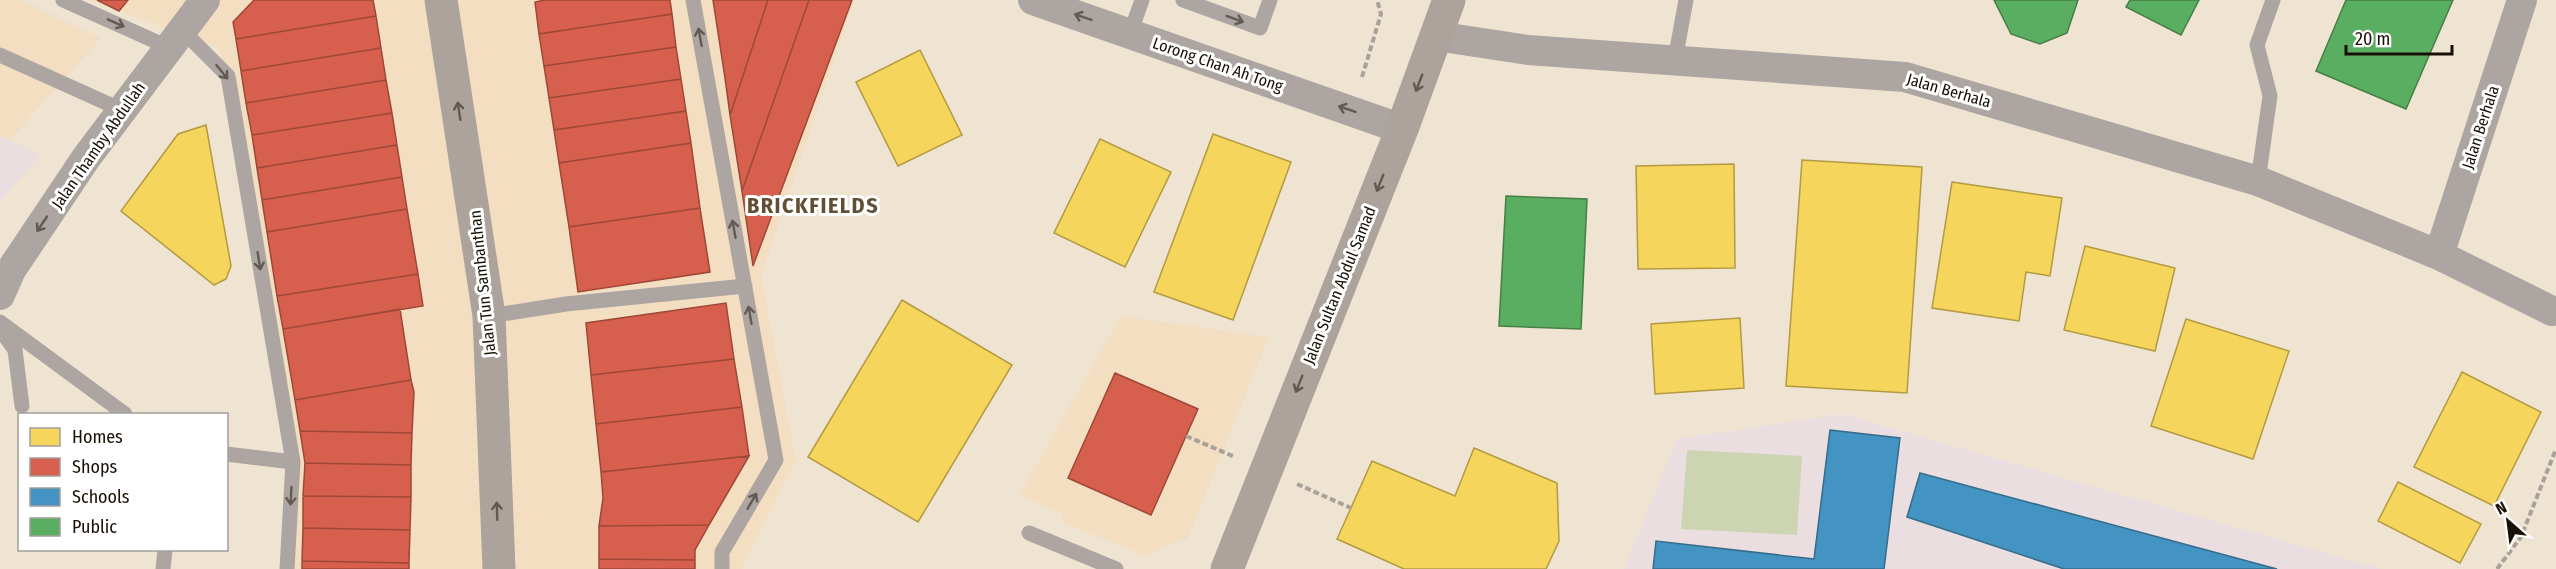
<svg xmlns="http://www.w3.org/2000/svg" width="2556" height="569" viewBox="0 0 2556 569" font-family="'Fira Sans Condensed',sans-serif">
	<rect width="100%" height="100%" fill="#efe3d2"/>
	<path fill="#f3dec2" d="M0 0H21L101 38 10 140 0 136Z
		M89 0H854L761 276 796 461 741 569H281L287 467 269 341 219 48Z
		M1121 316 1269 337 1188 538 1145 556 1061 522 1064 514 1019 496Z"/>
	<path fill="#ebdee0" d="M0 136 41 155 0 201Z
		M1842 414 2123 495 2381 569H1624L1677 439Z"/>
	<path fill="#cdd4b2" d="M1687 450 1802 456 1797 535 1681 529Z"/>
	<path fill="#f6d55c" stroke="#b39a42" stroke-width="1.5" d="M920 50 962 135 898 166 856 82Z
		M206 125 231 266 226 279 214 285 121 211 178 134Z
		M1213 134 1291 162 1233 320 1154 292Z
		M1100 139 1171 172 1125 267 1054 233Z
		M1802 160 1922 167 1907 393 1786 386Z
		M1734 164 1735 268 1638 269 1636 166Z
		M1952 182 2062 198 2050 276 2026 272 2019 321 1932 308Z
		M2085 246 2175 268 2155 351 2064 330Z
		M902 300 1012 365 918 522 808 457Z
		M1740 318 1744 388 1655 394 1651 324Z
		M2186 319 2289 351 2253 459 2151 426Z
		M2462 372 2541 412 2494 506 2414 467Z
		M1474 448 1557 483 1559 541 1546 569H1404L1337 539 1372 461 1455 496Z
		M2398 482 2481 524 2460 563 2378 521Z"/>
	<path fill="#d6604d" stroke="#9d4837" stroke-width="1.5" d="M97 0H128L119 11Z
		M254 0H373L376 16 236 39 233 22Z
		M545 0H670L672 14 539 34 535 2Z
		M713 0H768L730 115 725 78Z
		M768 0H809L742 191 730 115Z
		M809 0H852L753 266 742 191Z
		M672 14 676 47 544 66 539 34Z
		M376 16 381 48 241 71 236 39Z
		M676 47 681 79 549 98 544 66Z
		M381 48 386 80 246 103 241 71Z
		M681 79 686 111 554 130 549 98Z
		M386 80 392 113 252 135 246 103Z
		M686 111 691 143 559 163 554 130Z
		M392 113 397 145 257 168 252 135Z
		M691 143 700 208 569 227 559 163Z
		M397 145 402 177 262 200 257 168Z
		M402 177 407 209 267 232 262 200Z
		M700 208 710 272 578 292 569 227Z
		M407 209 418 274 277 296 267 232Z
		M418 274 423 306 283 329 277 296Z
		M726 303 734 359 591 375 586 323Z
		M400 309 411 380 295 400 283 329Z
		M734 359 742 407 596 424 591 375Z
		M1115 373 1198 409 1151 515 1068 478Z
		M411 380 414 392 412 433 300 431 295 400Z
		M742 407 749 456 601 472 596 424Z
		M300 431 412 433 411 465 305 463Z
		M749 456 709 525 599 526 603 498 601 472Z
		M305 463 411 465V497L303 496Z
		M303 496 411 497 410 530 303 528Z
		M709 525 695 550V560L599 559V526Z
		M303 528 410 530 409 563 302 561Z
		M599 559 695 560V569H599Z
		M302 561 409 563V569H302Z"/>
	<path fill="#4393c3" stroke="#366c8a" stroke-width="1.5" d="M1830 430 1900 438 1884 569H1653L1656 541 1814 559Z
		M1920 473 2277 569H2064L1907 517Z"/>
	<path fill="#5aae61" stroke="#467f45" stroke-width="1.5" d="M1994 0H2078L2067 33 2040 44 2011 34Z
		M2130 0H2199L2181 35 2126 7Z
		M2346 0H2453L2406 109 2316 71Z
		M1506 196 1587 199 1581 329 1499 326Z"/>
	<g fill="none" stroke-linecap="round" stroke-linejoin="round">
		<path stroke="#a9a29b" stroke-width="4" stroke-dasharray="6 3" stroke-linecap="butt" d="M1362 77 1381 14 1377 0
			M1186 436 1235 457
			M1297 484 1351 508
			M2497 569 2521 537 2556 449"/>
		<path stroke="#ada5a1" stroke-width="15" d="M63 0 168 47
			M693 0 776 460 722 552V569
			M1183 0 1260 28 1270 0
			M182 30 228 76 293 462 287 569
			M1130 34 1142 0
			M0 55 122 110
			M1675 60 1686 0
			M2258 181 2270 96 2257 45 2273 0
			M489 316 566 304 745 286
			M0 322 125 414
			M0 329 15 350 22 406
			M226 454 293 462
			M1029 533 1116 569
			M163 569 165 550"/>
		<path stroke="#ada5a1" stroke-width="30" d="M1033 0 1402 129
			M1436 36 1528 50 1905 77 2258 181 2439 255 2552 311
			M2439 255 2522 0
			M0 295 11 270 86 158 205 0"/>
		<path stroke="#aca39d" stroke-width="33" d="M441 0 489 316 499 569
			M1227 569 1402 129 1449 0"/>
	</g>
	<defs><path id="oneway-shaft" d="M-6 0H5M1.5-3L5.5 0L1.5 3" fill="none" stroke-width="1.6" stroke-linecap="round" stroke-linejoin="round" transform="scale(1.5)"/></defs>
	<g stroke="#625a53">
		<use href="#oneway-shaft" transform="translate(1083 17) rotate(-161)"/>
		<use href="#oneway-shaft" transform="translate(1235 19) rotate(20)"/>
		<use href="#oneway-shaft" transform="translate(116 23) rotate(24)"/>
		<use href="#oneway-shaft" transform="translate(700 37) rotate(-100)"/>
		<use href="#oneway-shaft" transform="translate(222 72) rotate(51)"/>
		<use href="#oneway-shaft" transform="translate(1347 109) rotate(-161)"/>
		<use href="#oneway-shaft" transform="translate(42 224) rotate(124)"/>
		<use href="#oneway-shaft" transform="translate(734 229) rotate(-100)"/>
		<use href="#oneway-shaft" transform="translate(259 261) rotate(81)"/>
		<use href="#oneway-shaft" transform="translate(750 315) rotate(-100)"/>
		<use href="#oneway-shaft" transform="translate(291 496) rotate(93)"/>
		<use href="#oneway-shaft" transform="translate(752 501) rotate(-60)"/>
	</g>
	<g stroke="#625a51">
		<use href="#oneway-shaft" transform="translate(1419 83) rotate(111)"/>
		<use href="#oneway-shaft" transform="translate(459 111) rotate(-99)"/>
		<use href="#oneway-shaft" transform="translate(1380 183) rotate(112)"/>
		<use href="#oneway-shaft" transform="translate(1299 384) rotate(112)"/>
		<use href="#oneway-shaft" transform="translate(497 511) rotate(-92)"/>
	</g>
	<g text-anchor="middle" stroke-width="6" stroke-linejoin="round" paint-order="stroke">
		<g font-size="16" fill="#181005" stroke="#fff">
			<text transform="translate(1218 64) rotate(19)" y="6">Lorong Chan Ah Tong</text>
			<text transform="translate(1949 90) rotate(16)" y="6">Jalan Berhala</text>
			<text transform="translate(2480 127) rotate(-72)" y="6">Jalan Berhala</text>
			<text transform="translate(98 145) rotate(-55)" y="6">Jalan Thamby Abdullah</text>
			<text transform="translate(482 283) rotate(-96)" y="6">Jalan Tun Sambanthan</text>
			<text transform="translate(1339 285) rotate(-68)" y="6">Jalan Sultan Abdul Samad</text>
		</g>
		<g font-size="22" font-weight="bold" letter-spacing="1.5" fill="#624f33" stroke="#fff">
			<text x="813" y="213">BRICKFIELDS</text>
		</g>
	</g>
	<rect x="18" y="413" width="210" height="138" fill="#ffffff" stroke="#a39f9b" stroke-width="1.5"/>
	<rect x="30" y="428" width="30" height="18" fill="#f6d55c" stroke="#a39f9b" stroke-width="1.5"/>
	<text x="72" y="443" font-size="18" fill="#181005">Homes</text>
	<rect x="30" y="458" width="30" height="18" fill="#d6604d" stroke="#a39f9b" stroke-width="1.5"/>
	<text x="72" y="473" font-size="18" fill="#181005">Shops</text>
	<rect x="30" y="488" width="30" height="18" fill="#4393c3" stroke="#a39f9b" stroke-width="1.5"/>
	<text x="72" y="503" font-size="18" fill="#181005">Schools</text>
	<rect x="30" y="518" width="30" height="18" fill="#5aae61" stroke="#a39f9b" stroke-width="1.5"/>
	<text x="72" y="533" font-size="18" fill="#181005">Public</text>
	<g transform="translate(2508 521) rotate(332)" stroke="#ffffff" stroke-width="4.5" paint-order="stroke">
	<path d="M0-4.5L10 22L0 15L-10 22Z" fill="#181005"/>
	<text y="-9" font-size="16" font-weight="bold" text-anchor="middle" fill="#181005">N</text>
	</g>
	<path d="M2346 45v9h106v-9" fill="none" stroke="#181005" stroke-width="3"/>
	<text x="2355" y="45" font-size="18" fill="#181005" stroke="#ffffff" stroke-width="4.5" paint-order="stroke">20 m</text>
</svg>
